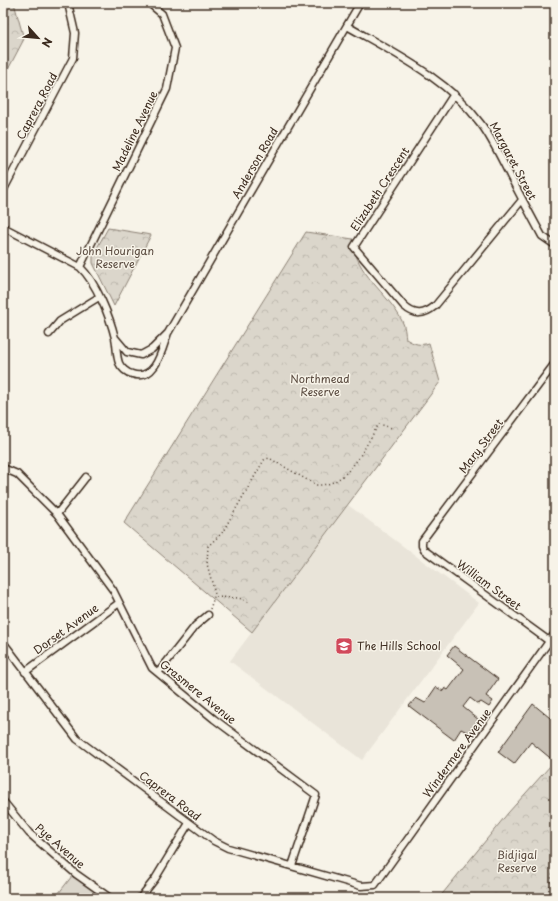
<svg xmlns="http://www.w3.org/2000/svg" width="558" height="901" viewBox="0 0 558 901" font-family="'Playpen Sans',sans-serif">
	<defs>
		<pattern id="forest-crowns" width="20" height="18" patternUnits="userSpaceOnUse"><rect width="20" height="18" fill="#dbd6cb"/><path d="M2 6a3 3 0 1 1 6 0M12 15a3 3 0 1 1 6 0" fill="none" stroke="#bdb8ae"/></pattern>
	</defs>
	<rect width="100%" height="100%" fill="#f7f3e8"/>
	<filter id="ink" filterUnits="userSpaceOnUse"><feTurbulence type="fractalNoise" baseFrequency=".025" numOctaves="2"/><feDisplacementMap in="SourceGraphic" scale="8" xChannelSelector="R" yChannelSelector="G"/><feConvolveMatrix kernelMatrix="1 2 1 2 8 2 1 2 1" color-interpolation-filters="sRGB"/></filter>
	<g filter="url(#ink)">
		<path fill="#e9e4d9" d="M348 505 479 603 362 760 230 661Z"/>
		<path fill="#dbd6cb" stroke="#8b8074" d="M72 876 107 898H55Z"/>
		<path fill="url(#forest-crowns)" stroke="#8b8074" d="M3 3H14L24 39 3 79Z
			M108 228 151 235 114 306 93 263V255Z
			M306 232 353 239C354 274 388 292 402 321 405 326 405 333 406 339 414 344 420 346 429 343L440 382 252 632 124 523Z
			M555 764V898H439L508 813 551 765Z"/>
		<path fill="#c8c1b6" stroke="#3b2a1e" d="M454 646 498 679 486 696 493 701 489 707 481 702 478 704 470 698 463 707 479 720 469 733 461 729 454 740 409 706 416 698 425 703 436 687 443 691 445 688 448 690 464 669 447 655Z
			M533 704 555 722V762L531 742 514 764 498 752Z"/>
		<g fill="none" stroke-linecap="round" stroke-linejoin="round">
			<g stroke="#3b2a1e" stroke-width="9">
				<path id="street" d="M347 26C394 53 448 79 481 124 490 136 497 150 504 164 516 188 529 212 542 236L555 245
					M454 94 354 247 404 306C415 316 424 315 435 306L522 200
					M3 191 73 58 75 33 68 3
					M3 227 80 267C96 282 110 317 115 338 117 346 116 355 119 363 121 368 127 373 132 374 156 382 162 349 168 333L360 3
					M80 267 167 89 175 48 162 14 149 3
					M49 334 60 321 99 297
					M116 339 127 352 141 355 152 349 167 334
					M3 468 17 474 57 514 113 590 152 668 214 719 316 795 292 866
					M57 514 86 477
					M549 641 424 550 422 546V541L555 363
					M3 642 77 739 214 841 228 848 361 886 375 885 555 633
					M25 672 119 603
					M158 673 195 626 208 615
					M3 801 29 833 76 874 110 898
					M140 898 155 879 189 823"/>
			</g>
			<path stroke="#3b2a1e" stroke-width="1.5" stroke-dasharray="1 3" stroke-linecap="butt" d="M216 597 239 598 251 603
				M210 609 215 594 207 564 208 546 222 533 264 460 269 458 316 485C349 487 364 447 379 424L392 428
				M547 898 552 875 555 871"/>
			<use href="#street" stroke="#f7f3e8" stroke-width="6"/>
		</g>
	</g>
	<defs>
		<g id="school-square" transform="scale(0.9)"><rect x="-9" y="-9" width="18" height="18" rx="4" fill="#d1495b" stroke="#f7f3e8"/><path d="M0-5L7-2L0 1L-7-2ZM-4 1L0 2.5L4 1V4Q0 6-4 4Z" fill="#fff"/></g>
	</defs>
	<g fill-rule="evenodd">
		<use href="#school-square" x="344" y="646"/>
	</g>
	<g text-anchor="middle" stroke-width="3" stroke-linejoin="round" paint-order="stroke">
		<g font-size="11" fill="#3b2a1e" stroke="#f7f3e8">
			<text transform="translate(37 106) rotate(-62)" y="4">Caprera Road</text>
			<text transform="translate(135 131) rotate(-64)" y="4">Madeline Avenue</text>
			<text transform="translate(513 161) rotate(62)" y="4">Margaret Street</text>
			<text transform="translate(255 163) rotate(-60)" y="4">Anderson Road</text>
			<text transform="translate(380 189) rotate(-57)" y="4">Elizabeth Crescent</text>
			<text transform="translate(481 446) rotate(-53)" y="4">Mary Street</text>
			<text transform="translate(489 585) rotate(36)" y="4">William Street</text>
			<text transform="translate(66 629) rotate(-36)" y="4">Dorset Avenue</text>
			<text transform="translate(198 692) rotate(39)" y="4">Grasmere Avenue</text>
			<text transform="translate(457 753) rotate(-54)" y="4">Windermere Avenue</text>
			<text transform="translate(170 796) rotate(37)" y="4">Caprera Road</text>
			<text transform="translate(60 846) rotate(41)" y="4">Pye Avenue</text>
		</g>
		<g font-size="11" fill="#5b4c41" stroke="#f7f3e8">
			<text x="115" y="255">John Hourigan<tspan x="115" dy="13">Reserve</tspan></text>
			<text x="320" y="383">Northmead<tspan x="320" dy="13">Reserve</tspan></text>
			<text x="517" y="859">Bidjigal<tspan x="517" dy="13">Reserve</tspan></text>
		</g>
		<g font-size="11" fill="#3b2a1e" stroke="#f7f3e8" text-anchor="start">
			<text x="357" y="650">The Hills School</text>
		</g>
	</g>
	<rect width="558" height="901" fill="none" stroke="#f7f3e8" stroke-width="16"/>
	<rect x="8" y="8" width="542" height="885" fill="none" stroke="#3b2a1e" stroke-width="1.5" filter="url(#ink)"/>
	<g transform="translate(38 38) rotate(117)" stroke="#f7f3e8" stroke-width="3" paint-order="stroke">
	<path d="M0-3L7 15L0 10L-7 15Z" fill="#3b2a1e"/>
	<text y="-6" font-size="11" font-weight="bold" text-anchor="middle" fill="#3b2a1e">N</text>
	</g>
</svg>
